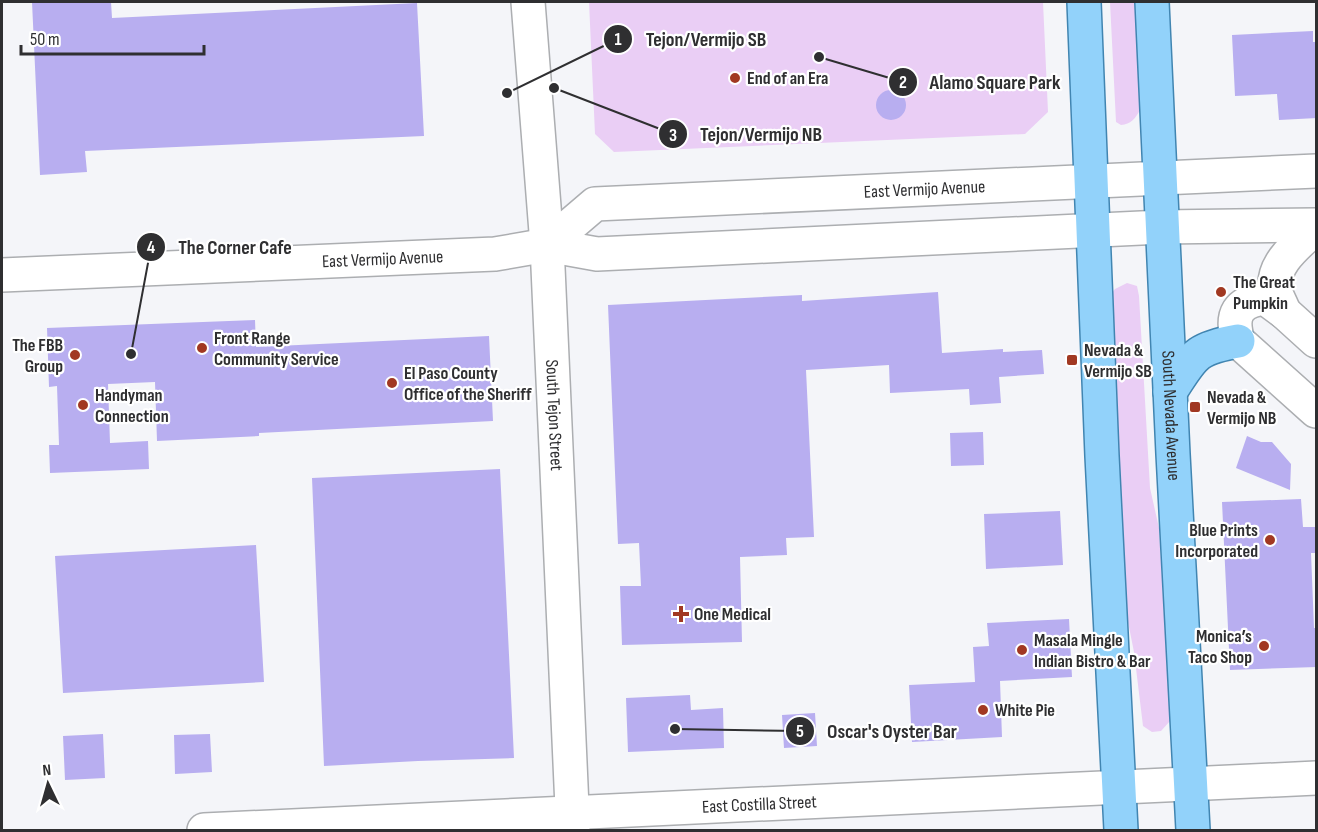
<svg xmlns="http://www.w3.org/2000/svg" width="1318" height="832" viewBox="0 0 1318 832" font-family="'Sofia Sans Condensed',sans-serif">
	<rect width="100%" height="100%" fill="#f4f5f9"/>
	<path fill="#eacef5" d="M589 2H1043L1048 112 1025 134 614 152 595 134Z
		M1110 2H1135L1140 110C1135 119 1131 124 1121 125L1116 122Z
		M1127 283 1137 286 1139 296 1150 488 1159 528 1170 721 1161 731 1152 732 1143 726 1134 652 1121 587 1108 298 1115 289Z"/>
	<path fill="#b8aef0" d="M32 2H111L112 18 417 3 424 136 85 151 87 172 40 175Z
		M1313 31V42H1317V118L1279 120 1277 94 1235 96 1232 35Z
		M876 105a15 15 0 1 1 30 0a15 15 0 1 1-30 0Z
		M938 292 942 353 1003 349V352L1042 350 1044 374 999 377 1001 403 970 405 969 389 890 393 889 365 806 370 814 537 786 538 787 555 740 557 742 642 622 645 620 586H641L639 543 618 544 608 305 802 295V301Z
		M255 320 256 347 489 336 493 421 259 433V436L157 441 155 382 108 384 110 443 148 441 149 469 50 473 49 445H59L57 386 49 387 47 328Z
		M983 432 984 465 951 466 950 433Z
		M1247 436 1261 442H1272L1291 464 1290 490 1236 468Z
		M500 469 514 758 418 761 324 766 312 478Z
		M1301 499 1303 527H1317V553H1311L1314 628H1317V667L1230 670 1222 502Z
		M1060 511 1063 565 986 569 984 514Z
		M256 545 264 682 63 693 55 556Z
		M1069 619 1072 677 1000 681 1002 737 912 742 909 685 975 682 973 647 989 646 987 623Z
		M690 695 691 710 723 708 724 748 628 752 626 698Z
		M815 713 817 746 784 748 782 715Z
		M103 734 105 778 65 780 63 736Z
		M210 734 212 772 175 774 174 735Z"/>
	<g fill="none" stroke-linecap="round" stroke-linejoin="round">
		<g stroke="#acaeb1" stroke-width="36">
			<g id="minor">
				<path id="s1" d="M528 2 547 245 573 830"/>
				<path id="s2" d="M547 245 595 204 1316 171"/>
				<path id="s3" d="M2 275 495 254 547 245 597 254 1162 227 1316 225"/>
				<path d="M1284 312C1282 305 1276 296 1275 289 1272 262 1300 243 1316 227"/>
				<path d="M1316 341 1284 312 1265 298C1238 302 1230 314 1238 341L1316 411"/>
				<path id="s4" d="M204 830 1316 778"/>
			</g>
		</g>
		<g stroke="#4185b1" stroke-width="36">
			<g id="major">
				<path d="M1084 2 1102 456 1121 830"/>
				<path id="s5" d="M1152 2 1173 454 1193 830"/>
				<path d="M1170 392C1194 356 1193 349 1238 341"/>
			</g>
		</g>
		<use href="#minor" stroke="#fff" stroke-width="33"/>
		<use href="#major" stroke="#92d2fa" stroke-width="33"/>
	</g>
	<g fill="#a13822" stroke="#fff" stroke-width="2">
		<circle cx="735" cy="78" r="6"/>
		<circle cx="1221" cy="292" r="6"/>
		<circle cx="202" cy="348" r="6"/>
		<circle cx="75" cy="355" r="6"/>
		<rect x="1066" y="354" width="12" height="12" rx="3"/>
		<circle cx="392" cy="383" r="6"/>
		<circle cx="83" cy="405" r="6"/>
		<rect x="1189" y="401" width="12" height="12" rx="3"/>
		<circle cx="1270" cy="540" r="6"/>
		<path d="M678 605h6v6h6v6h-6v6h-6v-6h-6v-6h6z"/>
		<circle cx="1264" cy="646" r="6"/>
		<circle cx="1022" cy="650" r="6"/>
		<circle cx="983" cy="710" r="6"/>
	</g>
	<g text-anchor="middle" stroke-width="4.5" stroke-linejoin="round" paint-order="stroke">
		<g font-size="18" font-weight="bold" fill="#2f2f31" stroke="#fff" text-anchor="start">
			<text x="747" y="84">End of an Era</text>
			<text x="1233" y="288">The Great<tspan x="1233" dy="21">Pumpkin</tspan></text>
			<text x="214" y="344">Front Range<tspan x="214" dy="21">Community Service</tspan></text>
			<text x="63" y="351" text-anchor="end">The FBB<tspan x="63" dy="21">Group</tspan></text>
			<text x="1084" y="356">Nevada &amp;<tspan x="1084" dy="21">Vermijo SB</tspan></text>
			<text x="404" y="379">El Paso County<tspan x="404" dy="21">Office of the Sheriff</tspan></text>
			<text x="95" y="401">Handyman<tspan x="95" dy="21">Connection</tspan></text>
			<text x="1207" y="403">Nevada &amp;<tspan x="1207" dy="21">Vermijo NB</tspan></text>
			<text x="1258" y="536" text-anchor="end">Blue Prints<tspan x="1258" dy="21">Incorporated</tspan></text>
			<text x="694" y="620">One Medical</text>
			<text x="1252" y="642" text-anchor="end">Monica’s<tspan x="1252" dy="21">Taco Shop</tspan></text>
			<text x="1034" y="646">Masala Mingle<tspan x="1034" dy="21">Indian Bistro &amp; Bar</tspan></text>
			<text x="995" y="716">White Pie</text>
		</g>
		<g font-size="18" fill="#2f2f31" stroke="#fff">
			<text dy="6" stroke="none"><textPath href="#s2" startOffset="393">East Vermijo Avenue</textPath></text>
			<text dy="6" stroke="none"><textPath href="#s3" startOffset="381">East Vermijo Avenue</textPath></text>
			<text dy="6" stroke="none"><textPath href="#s1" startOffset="414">South Tejon Street</textPath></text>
			<text dy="6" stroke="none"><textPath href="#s5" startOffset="414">South Nevada Avenue</textPath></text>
			<text dy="6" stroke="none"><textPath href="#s4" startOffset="556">East Costilla Street</textPath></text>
		</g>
	</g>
	<path fill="none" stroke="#2f2f31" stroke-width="2" d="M507 93L618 39M819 57L903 82M554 88L673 134M131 354L151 247M675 729L800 731"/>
	<g fill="#2f2f31" stroke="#fff" stroke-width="2">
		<circle cx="507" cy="93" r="6"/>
		<circle cx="819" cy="57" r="6"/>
		<circle cx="554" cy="88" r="6"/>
		<circle cx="131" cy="354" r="6"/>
		<circle cx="675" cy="729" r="6"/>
		<circle cx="618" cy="39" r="15"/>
		<circle cx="903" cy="82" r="15"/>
		<circle cx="673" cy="134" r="15"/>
		<circle cx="151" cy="247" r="15"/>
		<circle cx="800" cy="731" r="15"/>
	</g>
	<g font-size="18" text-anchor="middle" font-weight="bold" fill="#fff">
		<text x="618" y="45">1</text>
		<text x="903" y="88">2</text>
		<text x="673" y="141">3</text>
		<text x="151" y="253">4</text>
		<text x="800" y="737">5</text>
	</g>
	<g font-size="20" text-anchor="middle" font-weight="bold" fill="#2f2f31" stroke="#fff" stroke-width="4.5" stroke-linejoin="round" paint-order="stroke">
		<text x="706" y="46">Tejon/Vermijo SB</text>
		<text x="995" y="89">Alamo Square Park</text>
		<text x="761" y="141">Tejon/Vermijo NB</text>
		<text x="235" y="254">The Corner Cafe</text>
		<text x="892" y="738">Oscar's Oyster Bar</text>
	</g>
	<rect width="1318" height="832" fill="none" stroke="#2f2f31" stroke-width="6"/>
	<g transform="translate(48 784) rotate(355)" stroke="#ffffff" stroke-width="4.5" paint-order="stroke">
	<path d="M0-4.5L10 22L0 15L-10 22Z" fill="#2f2f31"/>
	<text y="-9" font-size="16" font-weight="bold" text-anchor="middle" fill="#2f2f31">N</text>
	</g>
	<path d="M21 45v9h183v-9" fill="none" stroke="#2f2f31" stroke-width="3"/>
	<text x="30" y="45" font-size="18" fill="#2f2f31" stroke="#ffffff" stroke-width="4.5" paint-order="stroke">50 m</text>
</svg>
